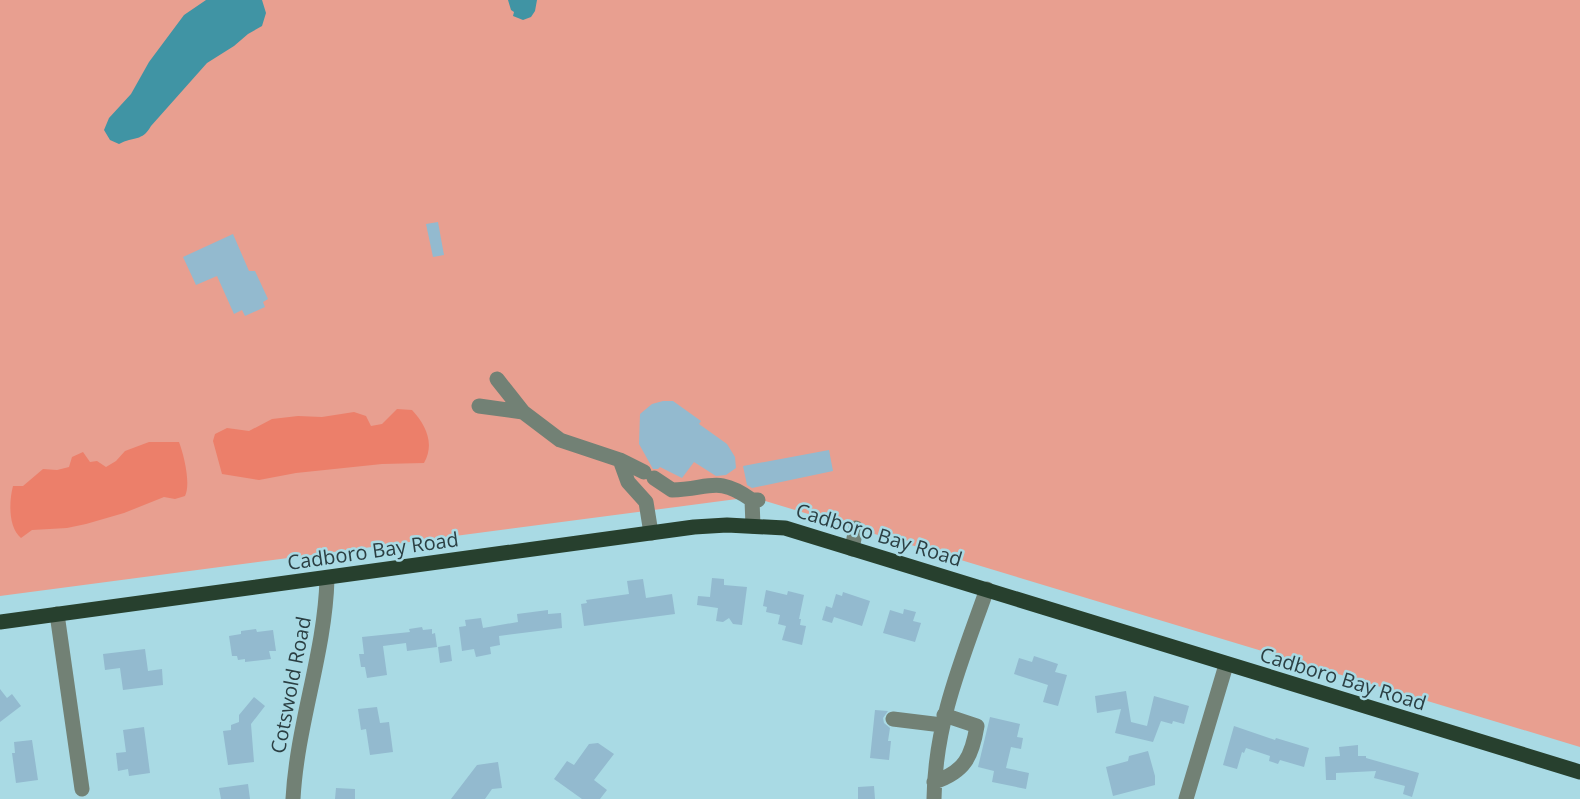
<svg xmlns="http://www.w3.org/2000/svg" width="1580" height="799" viewBox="0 0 1580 799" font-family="'Open Sans',sans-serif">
	<rect width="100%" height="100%" fill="#a9dae4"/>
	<path fill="#e89f90" d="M0 0H1580V747L752 497 0 596Z"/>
	<path fill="#ec7f6a" d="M397 409 412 410C426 425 435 444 424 463L382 464 296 473 259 480 222 474 213 441 215 434 227 428 249 431 272 419 298 416 322 417 354 412 366 416 371 426 382 424Z
		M149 442H179C184 455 191 484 185 496L175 499 164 497 124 513 86 524 67 528 32 530 21 538C8 527 9 501 13 486H23L43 469 57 470 69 467 72 457 83 452 90 462 97 461 106 467 116 461 125 451Z"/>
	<path fill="#4094a4" d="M206 0H262L266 13 262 26 248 34 234 46 207 63 151 126C142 142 134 136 119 144L110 140 104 130 109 118 131 94 149 62 184 15Z
		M508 0H537L535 11 531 17 523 20 513 16 514 12 511 10Z"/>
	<path fill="#93bacf" d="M438 222 444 255 433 257 426 224Z
		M233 234 249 271H255L268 299 263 302 265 307 245 316 242 310 234 314 217 276 196 285 183 257Z
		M663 401H673L701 421 699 424 727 444 735 457 736 468 726 475 716 476 694 462 682 478 660 467 658 469H653L639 444 640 414 652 404Z
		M829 450 833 471 752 488 747 485 743 466Z
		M712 578 724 579V585L747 587 742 625 733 624 729 618 723 622 716 621 718 608 697 605 698 596 710 597Z
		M643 579 646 598 672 594 675 614 584 626 581 604 587 603 586 600 629 594 627 581Z
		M766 590 787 595 788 591 804 595 799 619H801L800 625 806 626 802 645 782 640 786 626 778 624 780 615 766 612 767 607 763 606Z
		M843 592 870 601 862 626 834 617 832 623 822 620 826 606 832 608 836 594 842 596Z
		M904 609 916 612 913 621 921 623 915 642 883 633 890 610 903 614Z
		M548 610V614L561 613 562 628 499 636 500 645 490 647 491 654 476 657 474 649 462 651 459 627 466 626 465 620 481 618 483 628 518 622 517 614Z
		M422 627 423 630 432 629V634L435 633 437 647 407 651 406 643 383 646 387 675 367 678 365 667H361L359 654H364L362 637 410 632 409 629Z
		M256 629 257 632 273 630 276 651H269L271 659 245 662V659L238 660 237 656H232L229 636 241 634V631Z
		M450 645 452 661 440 663 438 647Z
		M145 649 148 671 162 669 163 685 123 690 120 668 105 670 103 654Z
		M1034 656 1058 664 1055 672 1067 675 1058 706 1043 702 1048 685 1014 674 1019 658 1032 662Z
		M0 689 7 698 12 694 21 706 0 722Z
		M1126 691 1131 722 1147 726 1154 696 1189 706 1184 724 1173 721 1172 724 1161 721 1153 742 1115 733 1121 709 1097 713 1095 696Z
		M254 697 265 706 251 724 254 762 228 765 223 731 231 730V725L239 722V715Z
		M377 707 380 723 389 722 393 752 370 755 366 729 361 730 358 709Z
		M875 710 888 711 883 718 884 723 890 728 888 741H891L889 760 870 758Z
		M990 717 1020 724 1017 737 1023 738 1021 749 1011 747 1006 768 1029 773 1026 789 992 782 994 771 978 767Z
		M1234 726 1275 740 1276 738 1309 748 1304 767 1280 760 1278 764 1269 761 1270 756 1246 748 1244 753 1242 752 1237 769 1223 765Z
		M144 727 150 773 129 776 128 769 118 771 116 753 126 752 123 730Z
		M32 740 38 780 16 783 12 753H15L14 742Z
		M598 743 614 754 594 780 607 790 600 799H582L554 779 567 761 574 765 589 744Z
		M1358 745V756H1366V758L1419 773 1412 797 1403 794 1405 786 1374 778 1376 771 1336 773V780H1326L1325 757 1340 756 1339 747Z
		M1148 751 1155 776V785L1113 796 1106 767 1128 761 1129 756Z
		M498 762 502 788 492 789 485 799H451L477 765Z
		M248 784 250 799H221L219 788Z
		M874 786 875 799H858V787Z
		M336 788 355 789V799H335Z"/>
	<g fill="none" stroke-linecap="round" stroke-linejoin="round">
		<path stroke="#728175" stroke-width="15" d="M497 379 523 412 560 440 620 460 628 482 646 502 651 533
			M479 406 523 412
			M620 460 644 472
			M654 478 672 490C710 489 717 475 752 500
			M753 526 752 500H758
			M852 549 856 528
			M57 614 82 789
			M893 719 942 725
			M934 782C965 772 972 756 977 726L944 715
			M293 799C297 724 325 653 327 579
			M934 799C935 722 962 660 987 589
			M1186 799 1226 665"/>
		<path stroke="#27402e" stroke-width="15" d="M0 622 694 527 727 525 785 528 1580 772"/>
	</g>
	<g text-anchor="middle" stroke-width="5" stroke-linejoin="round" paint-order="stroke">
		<g font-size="20" fill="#2b3f43" stroke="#a9dae4">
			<text transform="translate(879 535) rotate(17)" y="7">Cadboro Bay Road</text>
			<text transform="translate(373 551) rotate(-8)" y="7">Cadboro Bay Road</text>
			<text transform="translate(1343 679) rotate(17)" y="7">Cadboro Bay Road</text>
			<text transform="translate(291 685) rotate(-79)" y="7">Cotswold Road</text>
		</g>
	</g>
</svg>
